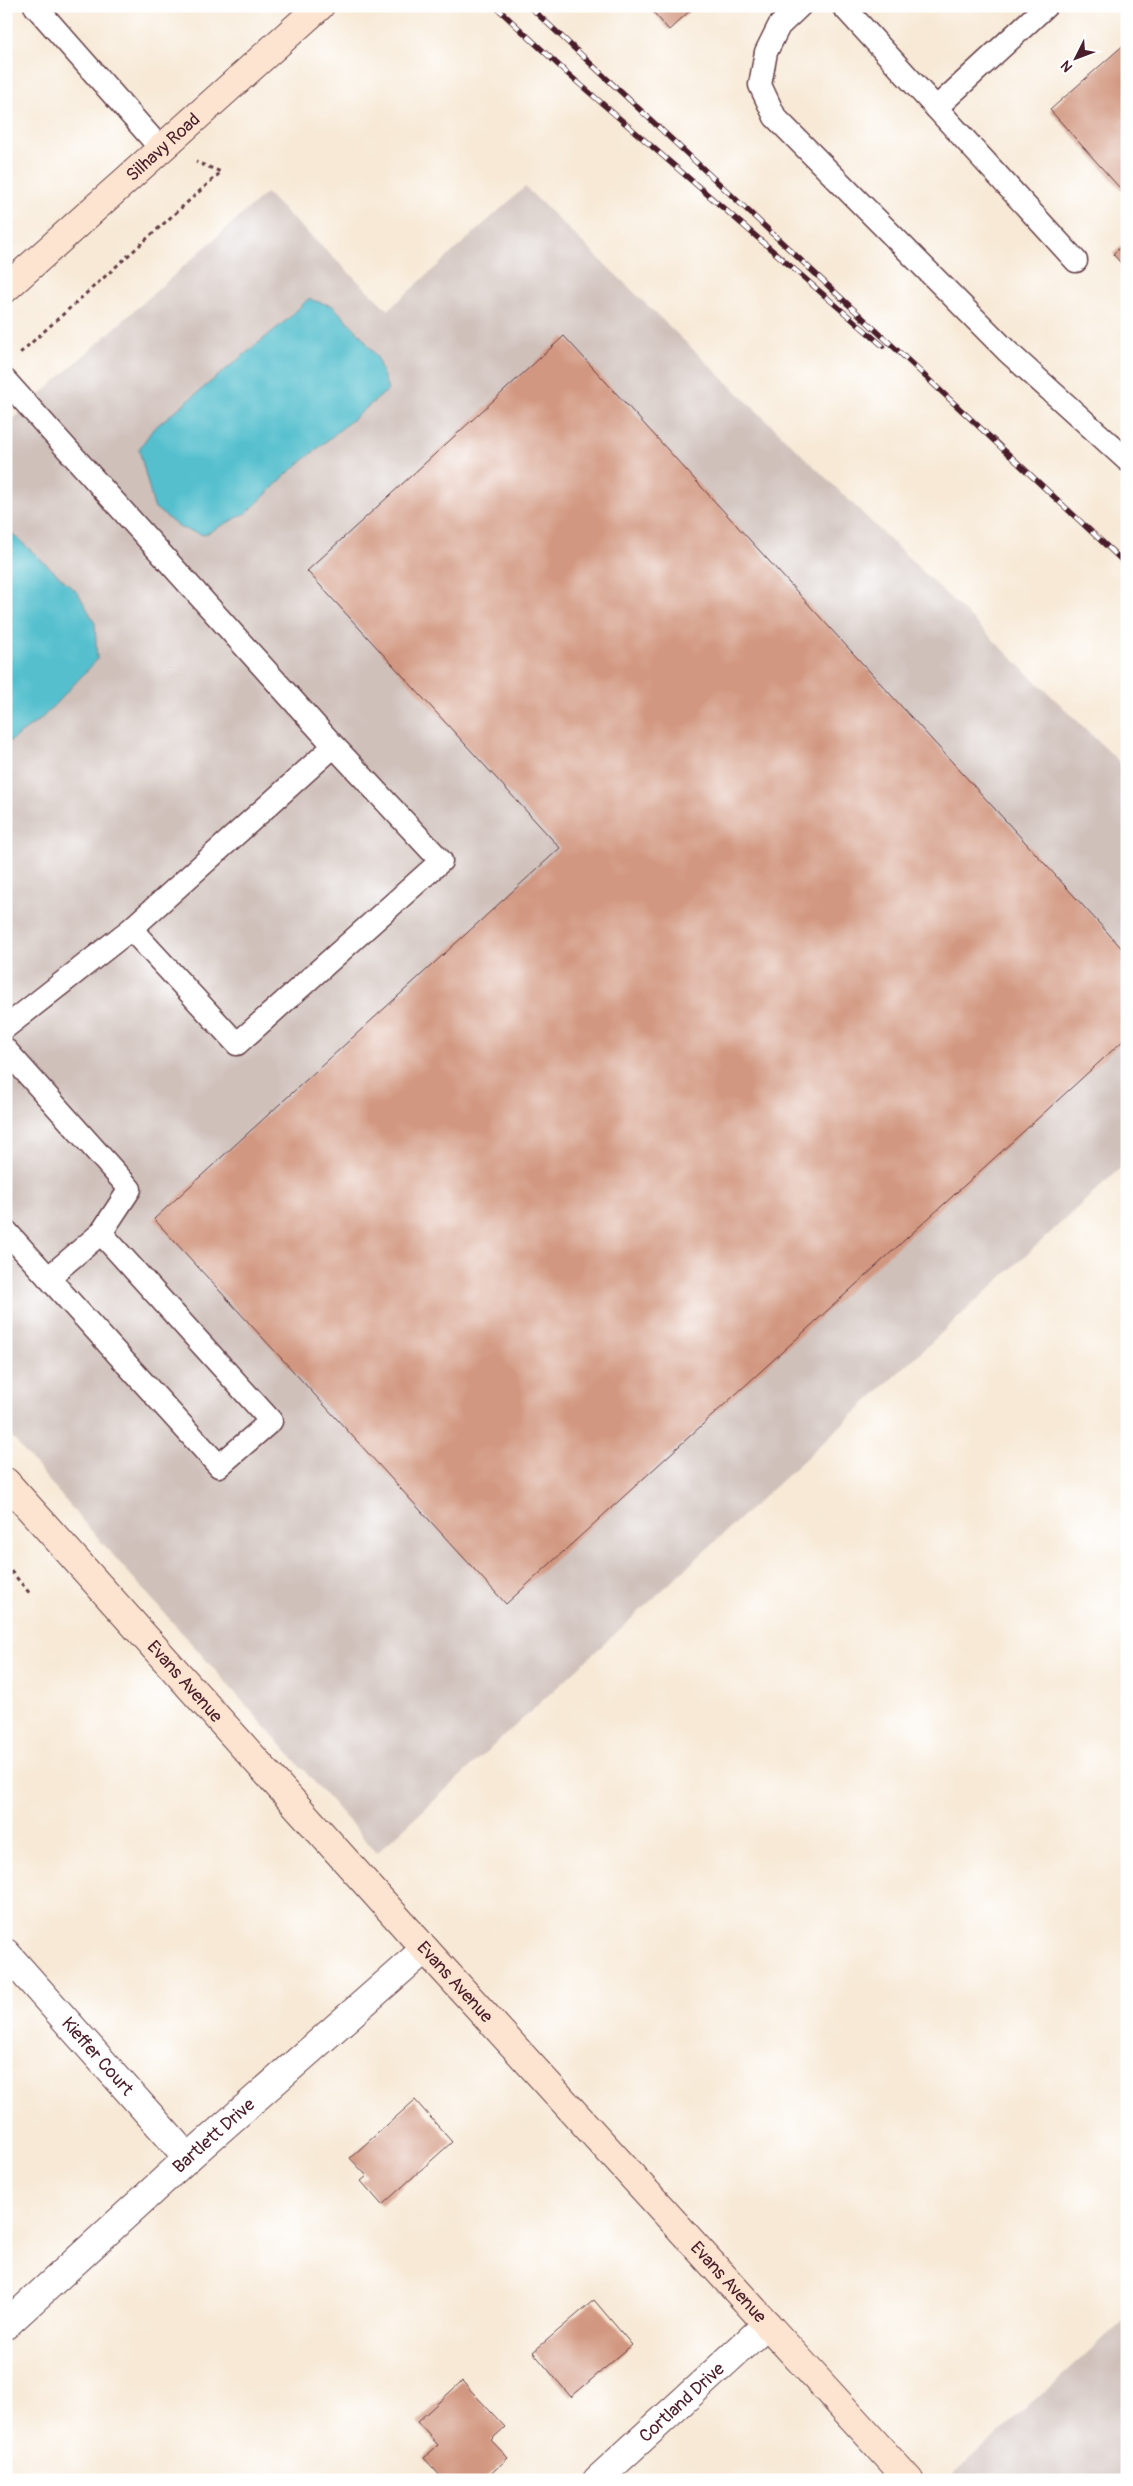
<svg xmlns="http://www.w3.org/2000/svg" width="1133" height="2486" viewBox="0 0 1133 2486" font-family="Pangolin,sans-serif">
	<rect width="100%" height="100%" fill="#fff"/>
	<filter id="ink" filterUnits="userSpaceOnUse"><feTurbulence type="fractalNoise" baseFrequency=".02" numOctaves="2"/><feDisplacementMap in="SourceGraphic" scale="10" xChannelSelector="R" yChannelSelector="G"/><feConvolveMatrix kernelMatrix="1 2 1 2 8 2 1 2 1" color-interpolation-filters="sRGB"/></filter>
	<filter id="wash" filterUnits="userSpaceOnUse"><feTurbulence type="fractalNoise" baseFrequency=".0096" numOctaves="4" result="noise"/><feDisplacementMap in="SourceGraphic" scale="20" xChannelSelector="R" yChannelSelector="G"/><feGaussianBlur stdDeviation="1.12" result="paint"/><feColorMatrix in="noise" values="0 0 0 0 0 0 0 0 0 0 0 0 0 0 0 0 0 1.4 0 .05"/><feComposite in="paint" operator="in"/></filter>
	<g filter="url(#wash)">
		<rect width="100%" height="100%" fill="#f7e9d6"/>
		<path fill="#cfc0ba" d="M525 187 1127 769V1162L377 1853 81 1519 6 1430V425L266 193 388 310Z
			M1127 2317V2480L948 2479Z"/>
		<path fill="#54bfce" stroke="#4f6f7c" d="M308 299 333 306 360 334 377 357 388 390 288 473 248 512 204 535 180 528 154 507 139 449 153 429 289 318Z
			M6 528 78 593 95 623 97 660 42 718 6 744Z"/>
		<g id="blocks">
			<path fill="#d29780" d="M648 6H695L669 30Z
				M1127 42V196L1050 110Z
				M1127 241V270L1113 254Z
				M564 336 1127 954V1037L506 1604 154 1219 560 848 307 571Z
				M415 2100 452 2142 382 2205 361 2181 367 2176 350 2158Z
				M594 2300 632 2345 571 2397 533 2352Z
				M462 2381 505 2427 491 2440 508 2458 484 2480H444L424 2458 438 2445 417 2422Z"/>
		</g>
	</g>
	<g filter="url(#ink)">
		<use href="#blocks" fill-opacity="0" stroke="#643d45" stroke-width="1"/>
		<g fill="none" stroke-linecap="round" stroke-linejoin="round">
			<g stroke="#643d45" stroke-width="25">
				<path id="lane" d="M35 6 162 150
					M800 6 779 26 766 52 760 85 775 117 1007 351 1127 460
					M843 6 1076 261
					M936 108 1046 6
					M6 381 334 746 131 929 6 1027
					M131 929 237 1044 441 861 334 746
					M6 1050 130 1189 101 1233 271 1421 219 1466 6 1231
					M48 1278 101 1233"/>
			</g>
			<g stroke="#643d45" stroke-width="30">
				<g id="street">
					<path id="s1" d="M6 1953 188 2158"/>
					<path id="s2" d="M6 2325 188 2158 425 1949"/>
					<path id="s3" d="M597 2480 767 2324"/>
				</g>
			</g>
			<g stroke="#643d45" stroke-width="30">
				<g id="secondary">
					<path id="s4" d="M6 288 320 6"/>
					<path id="s5" d="M6 1482 425 1949 909 2480"/>
				</g>
			</g>
			<path stroke="#643d45" stroke-width="3" stroke-dasharray="4 4" stroke-linecap="butt" d="M20 353 221 172 196 162
				M6 1565 31 1595"/>
			<use href="#lane" stroke="#fff" stroke-width="22"/>
			<use href="#street" stroke="#fff" stroke-width="28"/>
			<use href="#secondary" stroke="#fde4d0" stroke-width="28"/>
			<g stroke="#4a1f2b" stroke-width="5.5">
				<path id="rail" d="M495 6 568 74 883 346
					M529 6 1127 565"/>
			</g>
			<use href="#rail" stroke="#fff" stroke-width="4" stroke-dasharray="11" stroke-linecap="butt"/>
		</g>
	</g>
	<g text-anchor="middle" stroke-width="4.5" stroke-linejoin="round" paint-order="stroke">
		<g font-size="18" fill="#4a1f2b" stroke="#fff">
			<text dy="6" stroke="none"><textPath href="#s4" startOffset="211">Silhavy Road</textPath></text>
			<text dy="6" stroke="none"><textPath href="#s5" startOffset="268">Evans Avenue</textPath></text>
			<text dy="6" stroke="none"><textPath href="#s5" startOffset="672">Evans Avenue</textPath></text>
			<text dy="6" stroke="none"><textPath href="#s1" startOffset="138">Kieffer Court</textPath></text>
			<text dy="6" stroke="none"><textPath href="#s2" startOffset="281">Bartlett Drive</textPath></text>
			<text dy="6" stroke="none"><textPath href="#s5" startOffset="1078">Evans Avenue</textPath></text>
			<text dy="6" stroke="none"><textPath href="#s3" startOffset="115">Cortland Drive</textPath></text>
		</g>
	</g>
	<rect width="1133" height="2486" fill="none" stroke="#fff" stroke-width="25"/>
	<g transform="translate(1076 58) rotate(228)" stroke="#ffffff" stroke-width="4" paint-order="stroke">
	<path d="M0-4L9 19L0 12L-9 19Z" fill="#4a1f2b"/>
	<text y="-8" font-size="14" font-weight="bold" text-anchor="middle" fill="#4a1f2b">N</text>
	</g>
</svg>
